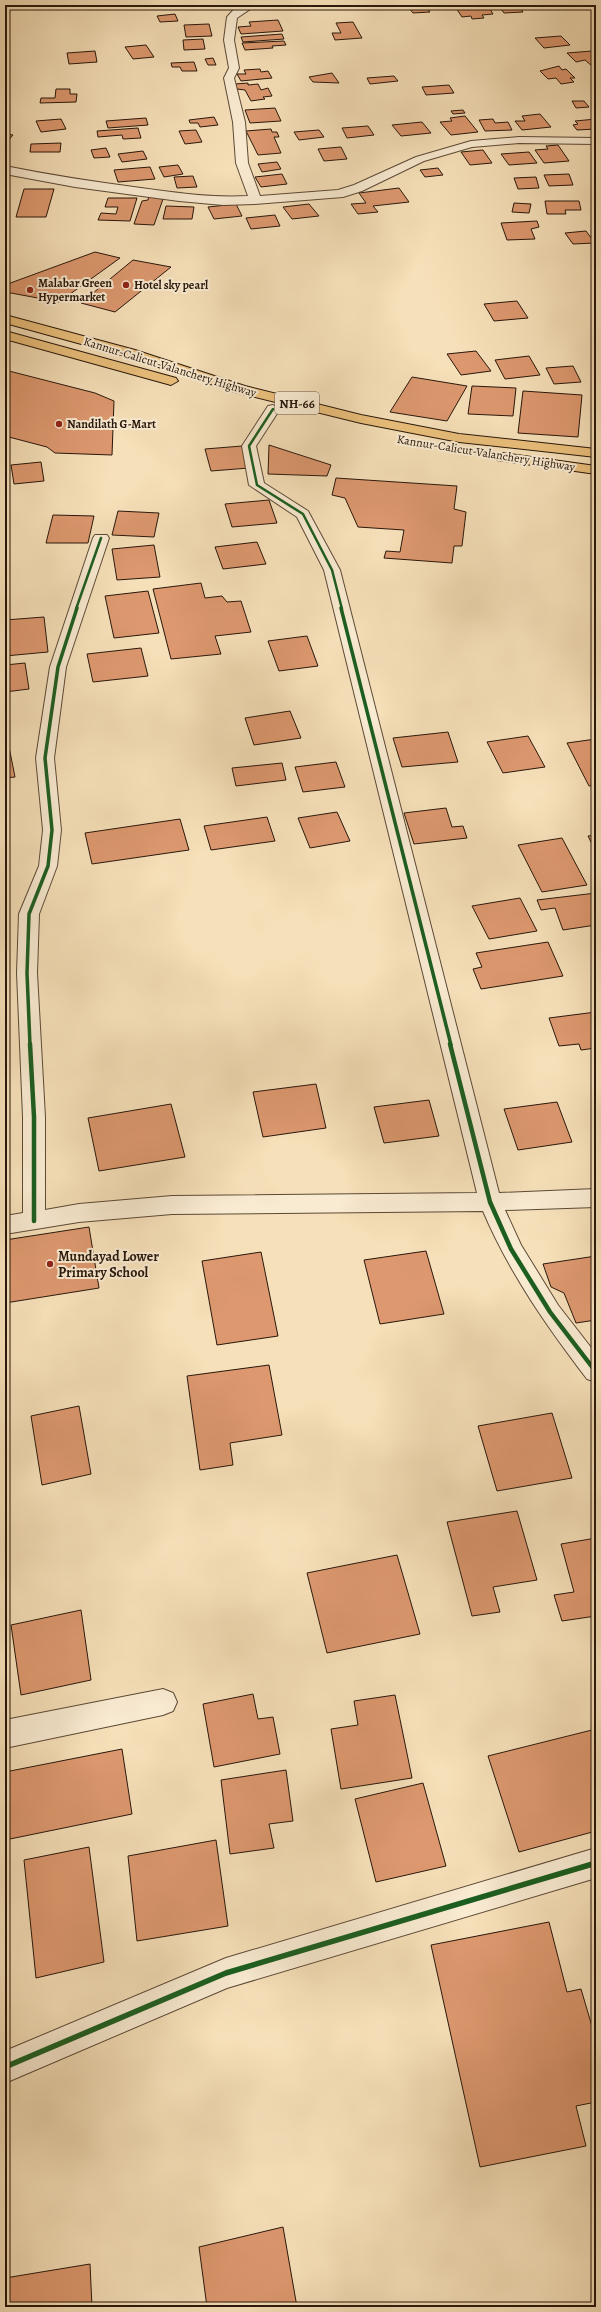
<svg xmlns="http://www.w3.org/2000/svg" width="601" height="2312" viewBox="0 0 601 2312" font-family="Alegreya,serif">
	<rect width="100%" height="100%" fill="#f6e0b9"/>
	<filter id="stains"><feTurbulence type="fractalNoise" baseFrequency=".005" numOctaves="4"/><feColorMatrix values="0 0 0 0 .2 0 0 0 0 .09 0 0 0 0 .02 0 0 0 .5 -.17"/></filter>
	<radialGradient id="worn" r=".72"><stop offset=".6" stop-color="#630" stop-opacity="0"/><stop offset="1" stop-color="#630" stop-opacity=".3"/></radialGradient>
	<path fill="#dd986f" stroke="#28170b" d="M407 5H425L430 12 413 13Z
		M454 5H496L497 6H488L493 14 482 15 484 18 472 19 471 16 462 17Z
		M498 5H518L523 12 504 13Z
		M175 14 178 21 160 22 157 16Z
		M278 20 283 31 241 34 238 27 251 26 249 22Z
		M353 22 362 38 335 40 332 33H341L336 23Z
		M209 24 212 36 186 37 184 25Z
		M282 34 284 39 243 42 241 37Z
		M561 36 570 45 544 48 535 38Z
		M203 39 205 49 184 50 183 40Z
		M284 41 286 45 272 46 273 48 245 50 242 43Z
		M146 45 154 57 133 59 125 47Z
		M95 51 97 62 69 64 67 53Z
		M592 51 596 55V66H592L585 60 576 62 567 53Z
		M213 58 216 65H208L205 59Z
		M194 62 197 71H182L180 67H172L171 63Z
		M559 66 562 70 566 69 575 78H570L574 82 561 84 556 78 548 79 540 71Z
		M260 69 261 72 268 71 272 78 241 81 237 74H246L244 70Z
		M332 73 339 83 313 82 309 77Z
		M394 76 398 81 370 84 367 78Z
		M248 83V85L258 84 261 90 268 88 272 96 263 97 265 99 251 101 245 90 237 89 235 84Z
		M449 85 454 93 426 95 422 87Z
		M56 89H70V94H77L76 102 40 103 41 98H55Z
		M572 101H584L589 107 576 108Z
		M275 108 281 121 250 123 245 110Z
		M463 110 465 113 453 114 451 111Z
		M540 114 551 127 522 130 515 121H525L522 116Z
		M465 116 478 132 451 135 440 122 452 121 450 118Z
		M214 117 218 125 200 127 198 123H190L189 120Z
		M146 118 148 125 108 128 106 121Z
		M61 119 66 129 41 132 36 121Z
		M493 119 495 123 508 122 512 130 485 131 479 120Z
		M596 119V129L577 130 573 125 578 124 575 121Z
		M422 122 431 133 401 136 392 125Z
		M368 126 374 135 347 138 342 128Z
		M138 128 141 138 123 139 122 135 98 137 97 131Z
		M271 129 272 132H277L279 137H274L281 153 258 155 246 131Z
		M196 130 202 142 185 144 179 131Z
		M319 130 324 137 299 140 294 132Z
		M5 134 13 135 6 143H5Z
		M61 143 60 152H30L31 144Z
		M558 145 569 161 544 163 535 150 548 149 546 146Z
		M341 147 347 159 324 161 318 149Z
		M106 148 110 157 94 158 91 150Z
		M483 150 492 163 470 165 461 152Z
		M143 151 147 159 122 162 118 154Z
		M529 152 537 163 509 165 501 154Z
		M277 162 281 169 262 172 258 164Z
		M178 165 183 174 164 177 159 167Z
		M150 167 155 179 118 182 114 170Z
		M438 168 443 175 425 177 420 170Z
		M282 174 287 184 261 187 255 177Z
		M569 174 573 185 549 186 544 175Z
		M193 176 197 187 177 188 174 177Z
		M536 177 539 188 518 189 514 178Z
		M399 188 409 202 373 206 378 212 358 214 351 204 366 203 359 193Z
		M24 189H54L46 217H16Z
		M149 196 163 199 154 225 134 224 142 201 148 200Z
		M108 198H137L130 221 98 220 101 213 116 214 118 207H105Z
		M545 201H579L581 210H565L566 214H547Z
		M514 203 531 204 529 213 512 212Z
		M236 204 242 216 214 219 208 207Z
		M309 204 319 216 292 219 283 207Z
		M166 206 194 207 192 219H163Z
		M275 215 280 226 251 229 246 218Z
		M537 221 539 227 531 229 535 239 507 240 501 223Z
		M586 231 595 243 573 244 565 233Z
		M95 252 120 258 59 302 11 293 5 295V285Z
		M133 260 171 267 115 312 81 303Z
		M517 301 528 318 494 321 484 304Z
		M476 351 491 371 461 375 447 354Z
		M529 356 540 375 505 379 495 360Z
		M573 366 581 382 554 384 546 368Z
		M5 370 95 393 114 401 112 455 55 453 47 447 5 436Z
		M412 377 467 386 447 421 390 412Z
		M472 386 516 388 513 416 468 414Z
		M523 391 582 395 578 437 518 433Z
		M594 410H596V434L592 433Z
		M269 445 331 465 327 476 268 474Z
		M242 446 249 468 211 471 205 449Z
		M41 462 44 481 14 484 11 465Z
		M336 478 457 486 454 509 466 512 462 546H454L452 563 384 558 386 551 400 552 404 530 358 527 345 498 332 495Z
		M269 500 277 523 232 527 225 504Z
		M118 511 159 513 154 537 112 535Z
		M53 515 94 516 88 543H46Z
		M257 542 266 564 223 569 215 547Z
		M154 545 160 577 117 580 112 549Z
		M201 583 205 598 222 596 227 602 241 601 251 632 215 636 221 654 171 659 153 589Z
		M148 591 159 633 114 638 105 596Z
		M44 617 48 652 5 656V620Z
		M307 636 318 666 279 671 268 641Z
		M141 648 148 676 93 682 87 654Z
		M25 663 29 689 5 692V665Z
		M290 711 301 738 254 745 245 718Z
		M448 732 458 762 402 767 393 738Z
		M528 736 545 767 503 773 487 742Z
		M596 739V785L589 786 567 743Z
		M5 747H9L15 777 5 778Z
		M336 762 345 787 303 792 295 767Z
		M282 763 286 780 236 786 232 768Z
		M446 808 452 827 463 826 467 838 414 844 404 813Z
		M337 812 350 841 310 848 298 818Z
		M267 817 275 841 211 850 204 826Z
		M180 819 189 850 92 864 85 833Z
		M596 835V852L588 836Z
		M562 838 587 885 542 892 518 845Z
		M596 893V925L563 930 555 908 541 910 537 900Z
		M520 898 537 931 489 939 472 906Z
		M548 942 563 976 481 989 473 969 482 967 476 953Z
		M596 1012V1048L581 1050 579 1044 559 1046 549 1018Z
		M316 1084 326 1128 263 1137 253 1092Z
		M429 1100 439 1136 384 1143 374 1107Z
		M557 1102 572 1142 518 1150 504 1109Z
		M171 1104 185 1157 99 1171 88 1118Z
		M89 1227 99 1288 5 1303V1240Z
		M426 1251 444 1314 380 1324 364 1260Z
		M261 1252 278 1336 217 1345 202 1261Z
		M596 1256V1320L576 1323 564 1293 551 1287 543 1264Z
		M269 1365 282 1435 230 1443 233 1465 200 1470 187 1376Z
		M79 1406 91 1474 42 1485 31 1416Z
		M552 1413 572 1478 497 1491 478 1426Z
		M517 1511 537 1580 493 1587 500 1612 472 1616 447 1522Z
		M596 1538V1616L562 1621 554 1595 574 1592 561 1544Z
		M397 1555 420 1634 327 1653 307 1573Z
		M81 1610 91 1680 21 1695 11 1625Z
		M253 1694 258 1719 273 1717 280 1754 214 1767 203 1704Z
		M395 1695 412 1778 341 1789 331 1729 358 1725 354 1701Z
		M596 1729V1831L519 1852 488 1756Z
		M122 1749 132 1814 5 1840V1772Z
		M286 1770 293 1821 269 1824 274 1848 230 1854 221 1780Z
		M423 1783 446 1866 376 1882 355 1799Z
		M216 1840 228 1926 137 1941 128 1856Z
		M89 1847 104 1962 36 1978 24 1860Z
		M549 1922 567 1992 581 1989 596 2040V2102L576 2106 586 2146 480 2167 431 1945Z
		M283 2227 297 2307H207L199 2247Z
		M90 2264 92 2307H5V2278Z"/>
	<g fill="none" stroke-linecap="round" stroke-linejoin="round">
		<g stroke="#5c4936" stroke-width="2">
			<path id="street" d="M242 5H256L237 18 234 40 239 68 234 78 245 122 248 163 260 196 338 190 354 185 416 157 471 141 519 137 596 138V144L519 143 472 147 424 161 362 191 343 197 255 204 223 205 179 201 75 187 5 174V166C50 175 95 182 141 188 177 193 212 198 248 196L236 163 233 122 224 78 229 68 224 40 227 17 235 8Z
				M273 405 280 409 256 446 264 483 308 511 340 570 499 1193 596 1189V1207L505 1210 521 1245 558 1305 596 1354V1382L587 1379C546 1325 510 1274 483 1211L172 1214 79 1222 5 1234V1216L23 1213V1117L17 973 19 914 39 866 43 830 36 758 50 667 93 538 95 535H107L109 538 66 667 54 758 61 830 57 866 39 914 37 973 45 1117V1210L79 1204 172 1196 477 1193 324 570 297 517 249 485 242 446 268 406Z
				M163 1689 173 1693 177 1702 173 1711 163 1715 5 1748V1720Z
				M596 1848V1878L227 1988 5 2083V2051L226 1958Z"/>
		</g>
		<g stroke="#28170b" stroke-width="2">
			<path id="highway" d="M5 315 135 350 245 386 361 415 459 434 596 449V457L459 442 361 423 235 392 125 356 5 323Z
				M5 331 176 378 178 381 171 385 5 339Z
				M502 453 596 466V474L497 460 495 457 497 454Z"/>
		</g>
		<use href="#street" fill="#f9ebd2" fill-rule="evenodd"/>
		<use href="#highway" fill="#ebc07c" fill-rule="evenodd"/>
		<g stroke="#f9ebd2" stroke-width="4">
			<path id="cycleway-far3" d="M273 409 249 446 257 485 303 514 332 570 342 609
				M76 609 101 538"/>
		</g>
		<g stroke="#f9ebd2" stroke-width="5.5">
			<path id="cycleway-far2" d="M341 608 451 1045
				M30 1045 27 973 29 914 48 866 52 830 45 758 58 667 77 608"/>
		</g>
		<g stroke="#f9ebd2" stroke-width="7">
			<path id="cycleway-far1" d="M30 1044 34 1117V1221
				M450 1044 490 1202 511 1249 550 1312 596 1372"/>
		</g>
		<g stroke="#f9ebd2" stroke-width="8">
			<path id="cycleway" d="M5 2067 226 1973 596 1863"/>
		</g>
		<use href="#cycleway-far3" stroke="#1b5e20" stroke-width="2.5"/>
		<use href="#cycleway-far2" stroke="#1b5e20" stroke-width="3.5"/>
		<use href="#cycleway-far1" stroke="#1b5e20" stroke-width="4.5"/>
		<use href="#cycleway" stroke="#1b5e20" stroke-width="5.5"/>
	</g>
	<g fill="#8f2418" stroke="#f9ebd2" stroke-width="1.5">
		<circle cx="126" cy="285" r="4"/>
		<circle cx="30" cy="290" r="4"/>
		<circle cx="59" cy="424" r="4"/>
		<circle cx="50" cy="1264" r="4"/>
	</g>
	<g text-anchor="middle" stroke-width="4" stroke-linejoin="round" paint-order="stroke">
		<g font-size="12" font-weight="bold" fill="#28170b" stroke="#f9ebd2" text-anchor="start">
			<text x="38" y="287">Malabar Green<tspan x="38" dy="14">Hypermarket</tspan></text>
			<text x="134" y="289">Hotel sky pearl</text>
			<text x="67" y="428">Nandilath G-Mart</text>
		</g>
		<g font-size="12" fill="#28170b" stroke="#f9ebd2">
			<text transform="translate(170 367) rotate(17)" y="4">Kannur-Calicut-Valanchery Highway</text>
			<text transform="translate(486 453) rotate(9)" y="4">Kannur-Calicut-Valanchery Highway</text>
		</g>
		<rect fill="#f9ebd2" stroke="#675747" stroke-width="1" x="275" y="392" width="44" height="22" rx="3"/>
		<g font-size="13" font-weight="bold" fill="#28170b">
			<text x="297" y="408">NH-66</text>
		</g>
		<g font-size="14" font-weight="bold" fill="#28170b" stroke="#f9ebd2" text-anchor="start">
			<text x="58" y="1261">Mundayad Lower<tspan x="58" dy="16">Primary School</tspan></text>
		</g>
	</g>
	<rect width="601" height="2312" fill="none" stroke="#f6e0b9" stroke-width="20"/>
	<rect x="6" y="6" width="589" height="2300" fill="none" stroke="#28170b" stroke-width="2"/>
	<rect x="10" y="10" width="581" height="2292" fill="none" stroke="#28170b"/>
	<rect width="100%" height="100%" filter="url(#stains)"/>
	<rect width="100%" height="100%" fill="url(#worn)"/>
</svg>
